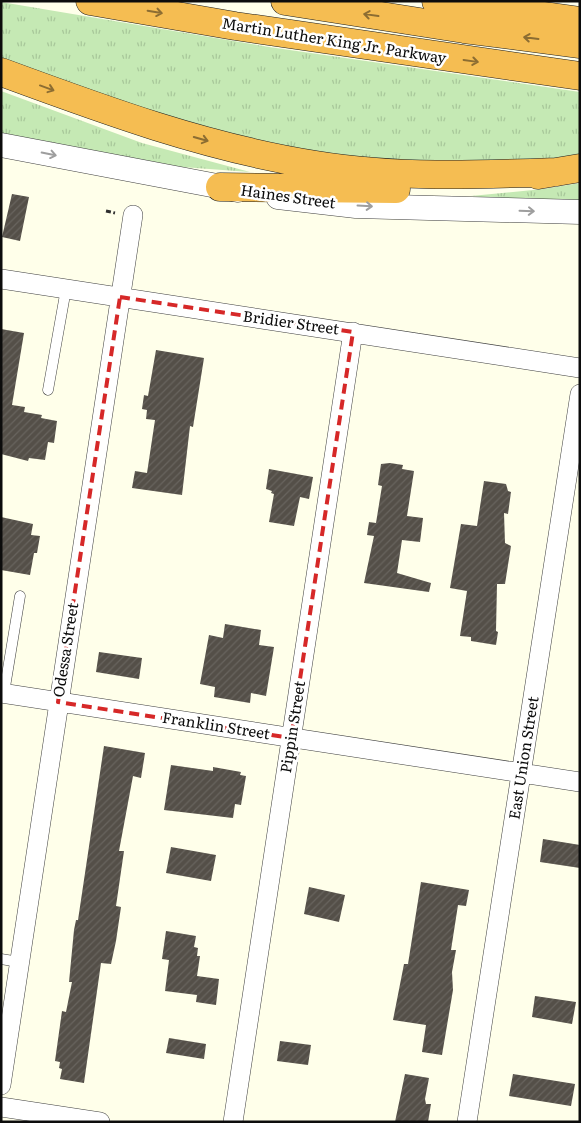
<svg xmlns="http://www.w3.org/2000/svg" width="581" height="1123" viewBox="0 0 581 1123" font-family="Literata,serif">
	<defs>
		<pattern id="grass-tufts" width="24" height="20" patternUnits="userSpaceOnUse" patternTransform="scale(1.25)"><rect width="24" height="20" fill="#c5e9b4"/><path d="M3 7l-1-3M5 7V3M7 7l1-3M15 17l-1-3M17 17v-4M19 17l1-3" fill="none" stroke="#a8c79a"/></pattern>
		<pattern id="building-hatch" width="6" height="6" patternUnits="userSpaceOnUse" patternTransform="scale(1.25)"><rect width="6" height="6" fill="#544f48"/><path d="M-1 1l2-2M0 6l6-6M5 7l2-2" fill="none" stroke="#68645e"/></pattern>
	</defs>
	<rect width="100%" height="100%" fill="#ffffea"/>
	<path fill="url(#grass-tufts)" d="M1 2 269 47 580 92V157L413 166 233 142 1 61Z
		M1 91 142 143 250 172 182 167 1 140Z
		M580 183V207L471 196 543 189Z"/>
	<path fill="url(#building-hatch)" d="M12 194 29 197 20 241 2 237Z
		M1 329 24 333 12 405 25 407 24 412 42 415 41 418 57 421 54 443 48 442 45 460 29 458 28 461 1 454Z
		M156 350 204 358 193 427 190 426 182 495 132 488 135 471 147 473 155 420 146 419 147 410 142 409 144 395 148 396Z
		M390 463 403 465 402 469 414 471 407 516 423 518 420 542 402 540 397 573 431 583 429 592 364 583 374 536 367 535 369 522 376 523 382 486 378 485 381 464Z
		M269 469 313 477 309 499 300 497 294 526 269 522 274 494 271 493 272 491 266 489Z
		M484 481 506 484 508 491 511 492 508 514 504 513 505 543 511 546 505 584H497L496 631 498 632 496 645 471 641V637L460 636 467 591 450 588 461 524 477 526Z
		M1 517 33 524 31 535 40 536 37 553H34L30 575 1 570Z
		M225 624 261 630 259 645 274 647 266 696 251 693 250 703 214 697 215 687 200 684 209 635 223 638Z
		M99 652 142 658 139 679 96 672Z
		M104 746 145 753 141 778 133 776 119 851H124L116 906 121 907 116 941 111 964 101 963 84 1083 60 1079 62 1069 59 1068 60 1062 55 1061 62 1011 66 1012 72 982H69L74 930 76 920H78Z
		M171 765 213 771V767L241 772 240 775 246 776 241 805 235 804 233 818 164 810Z
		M543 839 580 845V868L540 862Z
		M171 847 216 855 211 881 166 873Z
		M421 882 469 890 466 906 458 905 451 950H456L452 972 453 990 442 1055 422 1052 426 1025 393 1020 404 964H408Z
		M309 887 345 895 339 922 304 914Z
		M166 931 196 936 194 947 198 948 197 956H200L197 976 219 979 216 1005 196 1002 197 995 165 991 169 960 162 959Z
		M535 996 576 1002 572 1024 532 1017Z
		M169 1038 206 1044 204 1059 166 1053Z
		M280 1041 311 1045 308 1065 277 1061Z
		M405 1074 429 1078 425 1099 426 1104H431L428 1122H395Z
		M513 1074 575 1084 571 1106 509 1096Z"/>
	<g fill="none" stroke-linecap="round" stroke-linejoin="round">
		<g stroke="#3f3f3f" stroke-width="11">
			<path id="service" d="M48 390 66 289
				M4 693 20 596
				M1 959 19 962"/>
		</g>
		<g stroke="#3f3f3f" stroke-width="20">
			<path id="minor" d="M1 279 580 368
				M1 693 580 782
				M1 1085 133 215
				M1 1107 100 1122
				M233 1122 353 332
				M467 1122 580 394"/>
		</g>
		<g stroke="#3f3f3f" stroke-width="25">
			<path id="tertiary" d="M1 145 238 190
				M278 197 356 206 580 212"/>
		</g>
		<g stroke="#1d1d1d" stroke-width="29">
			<path id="motorway" d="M90 1 235 26 580 76
				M285 1 464 29 580 44
				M436 1 580 21
				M1 72C104 110 207 148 316 165 396 178 476 175 557 172
				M538 175 580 168
				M220 187 396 189"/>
		</g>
		<path stroke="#2e2e2e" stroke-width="3" stroke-dasharray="5 2.5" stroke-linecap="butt" d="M106 211 115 213"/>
		<use href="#service" stroke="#fff" stroke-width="10"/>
		<use href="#minor" stroke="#fff" stroke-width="19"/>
		<use href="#tertiary" stroke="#fff" stroke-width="24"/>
		<use href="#motorway" stroke="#f5bd52" stroke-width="28"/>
	</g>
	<defs><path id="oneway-shaft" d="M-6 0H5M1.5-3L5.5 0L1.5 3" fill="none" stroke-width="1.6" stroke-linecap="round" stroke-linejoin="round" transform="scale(1.25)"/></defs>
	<g stroke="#8c6d32">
		<use href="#oneway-shaft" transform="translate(155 12) rotate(10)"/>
		<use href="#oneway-shaft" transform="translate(371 15) rotate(-172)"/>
		<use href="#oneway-shaft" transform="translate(531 38) rotate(-173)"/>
		<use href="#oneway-shaft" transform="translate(471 61) rotate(8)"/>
		<use href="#oneway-shaft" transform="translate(47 88) rotate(20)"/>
		<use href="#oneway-shaft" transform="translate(201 139) rotate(16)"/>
	</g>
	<g stroke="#9e9e9e">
		<use href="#oneway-shaft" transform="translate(49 154) rotate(11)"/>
		<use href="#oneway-shaft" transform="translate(365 206) rotate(3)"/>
		<use href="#oneway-shaft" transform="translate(527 211) rotate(2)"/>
	</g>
	<path fill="none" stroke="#d62828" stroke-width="4" stroke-dasharray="10 6" stroke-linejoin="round" d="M120 297 353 332 291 738 58 702Z"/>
	<g text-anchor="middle" stroke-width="5" stroke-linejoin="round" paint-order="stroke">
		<g font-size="15" fill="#0c0c0c" stroke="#fff">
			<text transform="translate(334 41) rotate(9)" y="5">Martin Luther King Jr. Parkway</text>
			<text transform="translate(288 197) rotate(8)" y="5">Haines Street</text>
			<text transform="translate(291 323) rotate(8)" y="5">Bridier Street</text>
			<text transform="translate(66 650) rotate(-81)" y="5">Odessa Street</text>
			<text transform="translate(216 726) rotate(9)" y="5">Franklin Street</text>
			<text transform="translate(293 727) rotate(-81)" y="5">Pippin Street</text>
			<text transform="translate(524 758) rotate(-81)" y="5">East Union Street</text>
		</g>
	</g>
	<rect width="581" height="1123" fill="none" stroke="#0c0c0c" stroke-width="5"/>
</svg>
